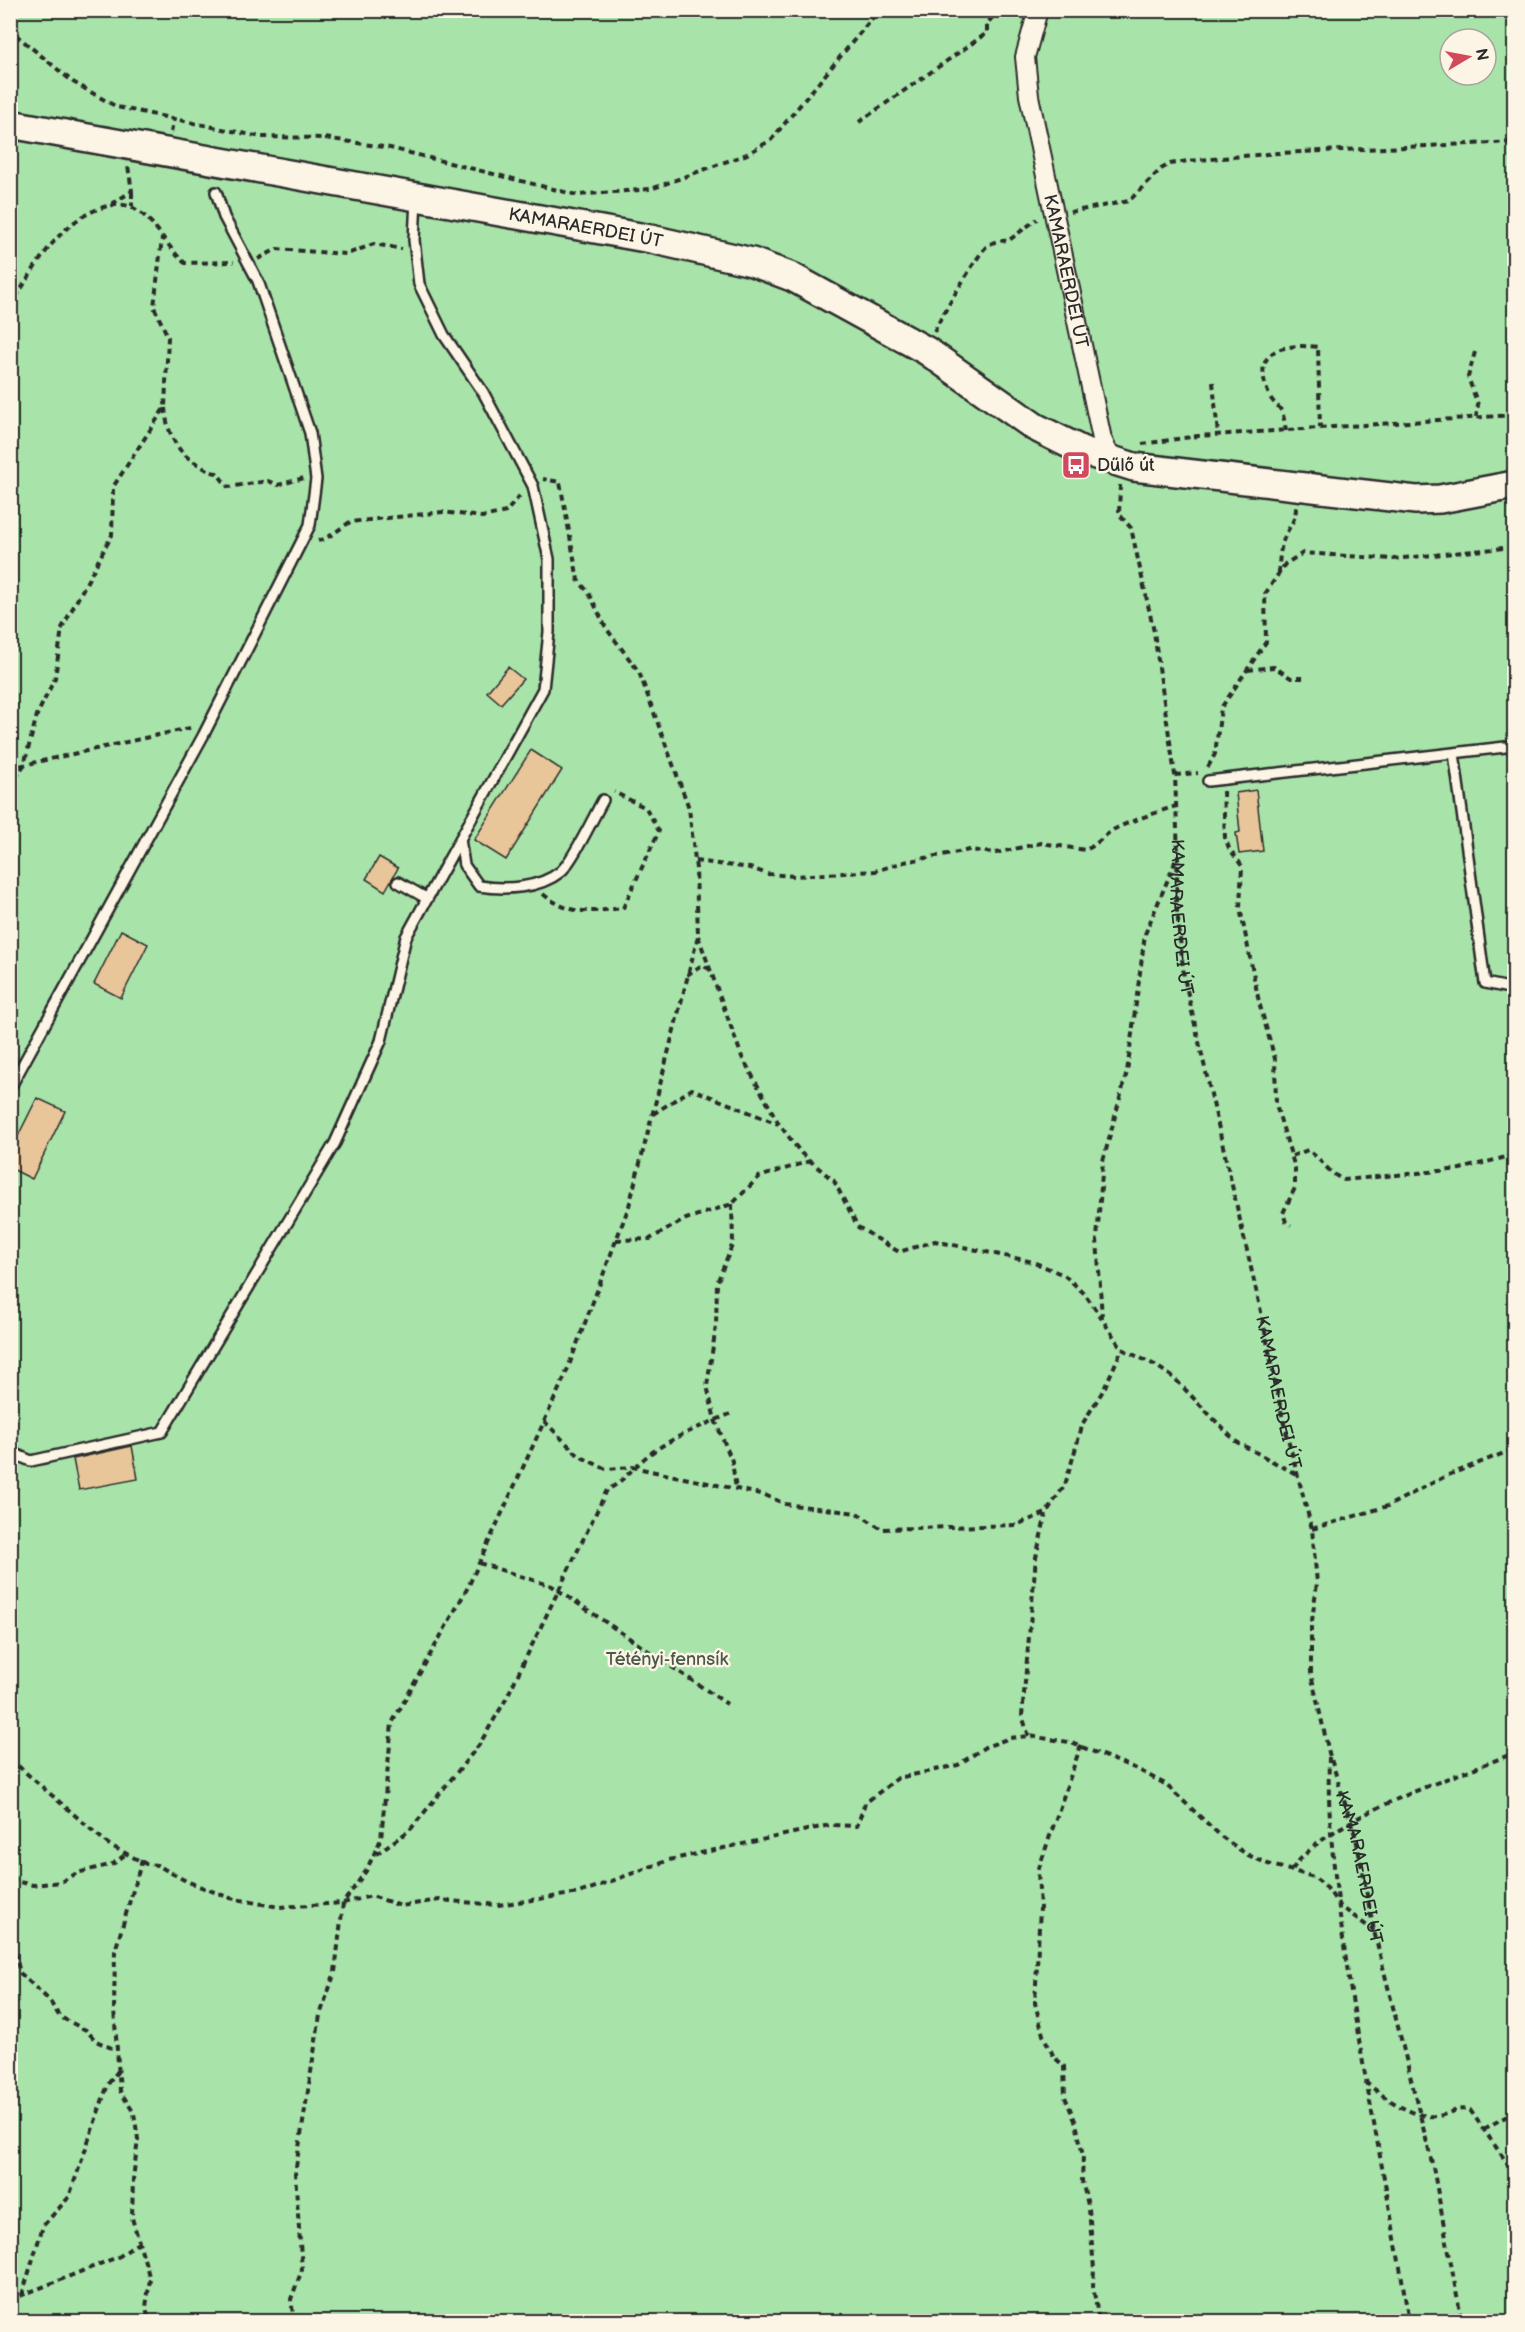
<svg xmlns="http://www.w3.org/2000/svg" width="1525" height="2332" viewBox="0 0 1525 2332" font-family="'Balsamiq Sans',sans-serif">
	<rect width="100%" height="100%" fill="#f8ecd6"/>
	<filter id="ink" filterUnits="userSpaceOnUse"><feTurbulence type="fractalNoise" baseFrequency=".0167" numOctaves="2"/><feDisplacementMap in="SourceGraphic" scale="12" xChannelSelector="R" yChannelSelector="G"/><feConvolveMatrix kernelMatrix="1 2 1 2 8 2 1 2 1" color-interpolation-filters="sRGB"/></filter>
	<g filter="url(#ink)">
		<path fill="#a8e4aa" stroke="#6a886a" stroke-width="1.5" fill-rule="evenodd" d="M10 11H1514V2321H11ZM1450 39H1486V75H1450Z"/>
		<path fill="#e8c699" stroke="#2b2b2b" stroke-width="1.5" d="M508 667 523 679 501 704 487 692Z
			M531 750 562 770 506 860 474 840Z
			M1256 790 1263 851 1239 854 1236 833 1240 832 1236 793Z
			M379 857 398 868 385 891 366 879Z
			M121 930 148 944 121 998 94 984Z
			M37 1098 65 1111 32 1179 10 1168V1152Z
			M132 1446 138 1479 79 1490 73 1459Z"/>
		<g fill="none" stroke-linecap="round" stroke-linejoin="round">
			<g stroke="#2b2b2b" stroke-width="14">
				<path id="lane" d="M1454 753 1485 983 1514 989
					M1208 781 1514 746
					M460 839 464 865 479 886C504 890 539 889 560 872 572 863 594 816 603 800
					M398 882 426 898
					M10 1088 203 736 310 525 316 479 310 433 258 281 224 217 216 192
					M10 1452 31 1461 162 1432 335 1143 381 1041 406 937 543 689 549 632V559L533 486 483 392 444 335 419 284 414 240 416 199"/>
			</g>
			<g stroke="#2b2b2b" stroke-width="22">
				<g id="street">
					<path id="s2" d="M1038 10 1025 57 1029 96 1102 439 1112 461"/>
				</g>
			</g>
			<g stroke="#2b2b2b" stroke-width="32">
				<g id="secondary">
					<path id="s3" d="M10 124 651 239 752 262 792 277 927 351 1035 427 1083 451 1134 467 1416 500 1440 499 1514 485"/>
				</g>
			</g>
			<g stroke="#2b2b2b" stroke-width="4" stroke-dasharray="6 4.5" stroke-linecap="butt">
				<path d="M10 26 16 35 73 82 117 107 261 137 325 138 390 148 577 195 651 189 747 154 771 140 879 10"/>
				<path d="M859 122 987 33V24L998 10"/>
				<path d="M171 132 174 118"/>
				<path d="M132 192V206"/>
				<path d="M112 204 132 191 128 166"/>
				<path d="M1070 212 1129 201 1161 169 1170 164 1188 161 1278 153 1514 142"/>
				<path d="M258 259 277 249 347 254 374 244 402 249"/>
				<path d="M10 306C36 268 57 221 104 207 114 204 125 203 135 209 157 222 166 247 185 263L234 262"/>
				<path d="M934 332C939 320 978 254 986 247 993 241 1001 240 1008 241L1037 219"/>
				<path d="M1475 352 1468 377 1478 405 1476 417"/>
				<path d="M1213 382 1218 435"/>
				<path d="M165 408C167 431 175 451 196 463 203 467 208 472 217 473L228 487 268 481 278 485 304 478"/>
				<path d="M1286 431C1285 425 1284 417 1282 412 1279 406 1273 403 1270 397 1249 351 1281 343 1318 347L1320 428"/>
				<path d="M1142 444 1198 436 1514 415"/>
				<path id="s1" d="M1120 485 1119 514 1131 528 1154 632 1163 695 1175 775 1178 856 1176 901 1184 977 1260 1307 1283 1420 1312 1529 1317 1583 1311 1628V1674L1329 1753 1356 1838 1374 1931 1433 2167 1462 2322"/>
				<path d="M318 541 327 538 350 522 443 512 482 517 506 512 522 493"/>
				<path d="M1279 573C1279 560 1280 545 1286 534 1291 523 1296 520 1296 507"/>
				<path d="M1248 670 1274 667 1291 678H1304"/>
				<path d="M1208 767 1215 754 1221 708 1266 642 1265 594 1285 564 1303 553 1393 559 1514 547"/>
				<path d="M10 768 194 727"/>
				<path d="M1175 775 1198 773"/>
				<path d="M10 787 24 765 37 715 55 678 62 628 112 535 113 487 165 407 168 337 154 307 162 238"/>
				<path d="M1223 791 1225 838 1229 848 1242 866 1240 908 1259 1002 1275 1059 1276 1105 1295 1168V1188L1283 1213 1286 1222 1291 1225"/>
				<path d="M695 861 750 868 768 874 795 876 875 871 904 862 969 850 996 853 1041 843 1085 850C1096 846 1103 836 1113 830 1120 825 1168 808 1177 806"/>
				<path d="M543 894C570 916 590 912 623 908L659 831 646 808 614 792"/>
				<path d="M698 936 742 1057 779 1124 801 1153 834 1181 858 1227 899 1252 935 1241 1033 1262 1064 1275 1085 1294 1122 1349 1155 1365 1174 1378 1235 1441 1296 1474"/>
				<path d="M687 975 702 965 711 970"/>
				<path d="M653 1114 692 1089 778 1124"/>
				<path d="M1292 1156 1308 1150C1322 1160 1328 1173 1344 1180L1460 1169 1514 1155"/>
				<path d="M732 1204 733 1243 717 1283 716 1326 707 1386 715 1420 732 1461 736 1489"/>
				<path d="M616 1240 650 1239 686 1219 732 1204 759 1177 810 1161"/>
				<path d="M1102 1318 1097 1239 1103 1161 1127 1072 1145 934 1176 860"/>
				<path d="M544 1421 579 1456 606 1469 632 1467 765 1495 785 1504 857 1513 882 1529 1016 1525 1046 1513 1065 1485 1083 1423 1104 1389 1122 1349"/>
				<path d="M1312 1529 1388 1506 1446 1476 1514 1449"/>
				<path d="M479 1563 552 1586 727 1704"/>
				<path d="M1029 1736 1022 1716 1036 1557 1046 1514"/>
				<path d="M1081 1745 1038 1871 1040 1908 1035 2003 1043 2035 1054 2057 1064 2066 1065 2097 1076 2123 1083 2156 1082 2181 1089 2209 1094 2269 1093 2286 1099 2322"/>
				<path d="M1329 1757C1327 1818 1335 1879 1343 1939 1361 2067 1389 2194 1409 2322"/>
				<path d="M10 1759 108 1844 146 1864 157 1865 186 1881 230 1898 279 1907 343 1903 372 1896 401 1906 439 1900 498 1905 579 1893 669 1860 830 1825 857 1826 865 1803 898 1778 958 1765 985 1747 1010 1738 1029 1736 1069 1742 1137 1769 1165 1784 1222 1837 1246 1854 1268 1864 1314 1877 1327 1888 1339 1905 1374 1931"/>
				<path d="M376 1854 410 1830 479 1745 505 1701 607 1490C625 1481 636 1463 654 1451 678 1435 704 1425 730 1414"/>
				<path d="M142 1860 115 1951 114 2009 120 2091 134 2113 138 2139 133 2179 132 2218 150 2279 146 2307 149 2322"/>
				<path d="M1292 1870C1326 1817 1455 1777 1514 1753"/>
				<path d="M10 1880 33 1885 61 1882 77 1873 113 1864 126 1854"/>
				<path d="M10 1932 20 1973 49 2000 60 2017 86 2030 96 2041 116 2050"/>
				<path d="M1365 2082C1384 2097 1412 2119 1438 2116 1452 2114 1453 2107 1470 2110L1510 2167 1514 2178"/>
				<path d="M1484 2129 1514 2112"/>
				<path d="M22 2295 43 2226 69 2197 108 2084 118 2071"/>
				<path d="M10 2300 120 2256 138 2243"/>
				<path d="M294 2322 291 2299 302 2270 295 2173 320 2015 335 1972 343 1903 366 1871 381 1839 392 1723 468 1587 565 1376 629 1206 698 936 696 869 689 808 639 672 606 628 589 593 578 580 560 482 543 479"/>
			</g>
			<use href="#lane" stroke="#fcf5e5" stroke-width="9"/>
			<use href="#street" stroke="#fcf5e5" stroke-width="18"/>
			<use href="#secondary" stroke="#fcf5e5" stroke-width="27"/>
		</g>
	</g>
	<defs>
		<g id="bus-square" transform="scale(1.5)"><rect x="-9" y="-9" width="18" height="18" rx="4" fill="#d1495b" stroke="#fcf5e5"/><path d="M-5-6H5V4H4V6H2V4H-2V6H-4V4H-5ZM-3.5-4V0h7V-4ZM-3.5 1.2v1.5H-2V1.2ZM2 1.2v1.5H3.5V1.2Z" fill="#fff"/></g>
	</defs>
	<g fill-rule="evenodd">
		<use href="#bus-square" x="1076" y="465"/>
	</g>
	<g text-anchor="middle" stroke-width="5" stroke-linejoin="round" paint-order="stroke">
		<g font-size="18" fill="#2b2b2b" stroke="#fcf5e5">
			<text dy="6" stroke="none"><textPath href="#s3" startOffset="585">KAMARAERDEI ÚT</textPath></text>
			<text dy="6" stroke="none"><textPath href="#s2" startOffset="267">KAMARAERDEI ÚT</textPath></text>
			<text dy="6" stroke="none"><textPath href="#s1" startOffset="441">KAMARAERDEI ÚT</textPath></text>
			<text dy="6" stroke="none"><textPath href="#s1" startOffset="927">KAMARAERDEI ÚT</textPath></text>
			<text dy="6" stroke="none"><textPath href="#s1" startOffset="1413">KAMARAERDEI ÚT</textPath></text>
		</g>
		<g font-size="18" fill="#2b2b2b" stroke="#fcf5e5" text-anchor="start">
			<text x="1097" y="471">Dűlő út</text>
		</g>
		<g font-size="18" fill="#4a594b" stroke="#fcf5e5">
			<text x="667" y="1665">Tétényi-fennsík</text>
		</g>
	</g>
	<rect width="1525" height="2332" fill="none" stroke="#fcf5e5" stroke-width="36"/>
	<rect x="18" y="18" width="1489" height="2296" fill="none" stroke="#2b2b2b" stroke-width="2" filter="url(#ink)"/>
	<g transform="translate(1468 57) rotate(80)"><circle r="28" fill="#fcf5e5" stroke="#a8a49b" stroke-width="1.5"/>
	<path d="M0-4.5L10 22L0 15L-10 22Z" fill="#d1495b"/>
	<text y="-9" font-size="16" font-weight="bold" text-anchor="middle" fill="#2b2b2b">N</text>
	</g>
</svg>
